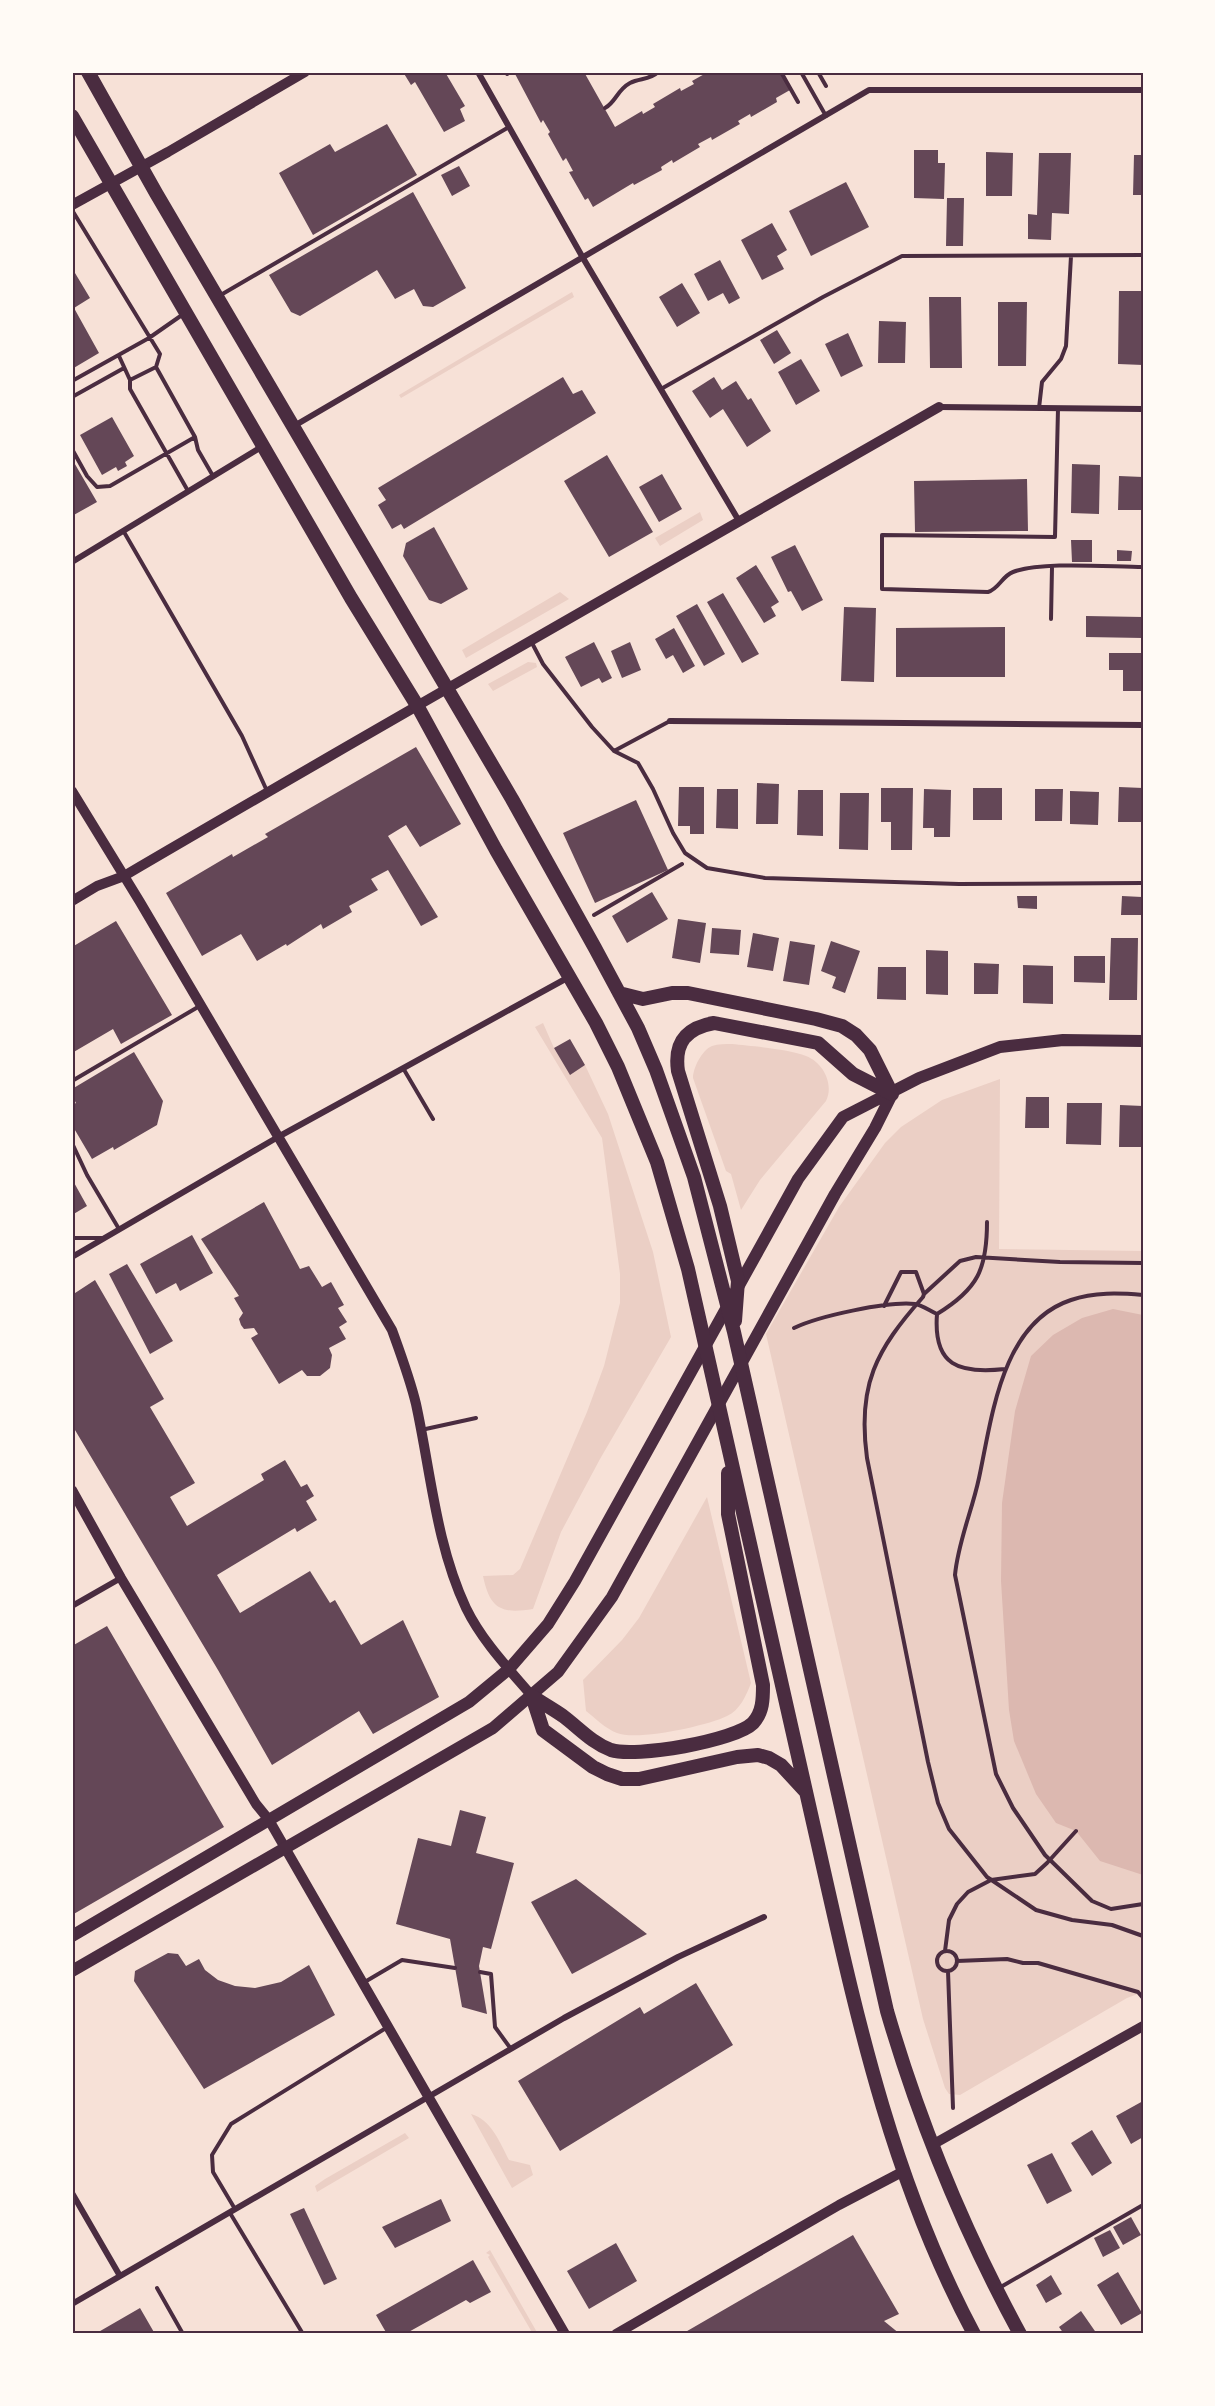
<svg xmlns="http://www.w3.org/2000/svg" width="1215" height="2406" viewBox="0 0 1215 2406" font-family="'PT Sans Narrow',sans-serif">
	<rect width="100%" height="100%" fill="#f7e1d7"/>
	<path fill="#ebcfc5" d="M572 292 574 297 401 398 399 395Z
		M700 512 703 520 660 546 655 538Z
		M560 592 569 599 466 658 462 650Z
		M528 662 536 663 537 667 493 691 488 684Z
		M543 1023 554 1048 570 1074 585 1065 608 1114 653 1252 671 1337 600 1459 561 1532 533 1609C501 1614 490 1609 483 1576L513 1575 520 1569 587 1412 604 1366 620 1303V1274L602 1138 535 1027Z
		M732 1044C751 1046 789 1049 806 1056 824 1063 834 1085 826 1101L760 1180 741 1210 731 1174 726 1171 693 1078C693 1068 702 1050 712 1046 718 1044 726 1044 732 1044Z
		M1000 1079 999 1249 1143 1251V1992L1127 1998 960 2095 949 2094 945 2088 923 2019 766 1334 839 1207 885 1143 901 1127 942 1100Z
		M707 1497 751 1683C746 1696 740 1710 727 1716 707 1726 637 1741 617 1733 606 1729 595 1718 586 1711L583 1680 622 1640 639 1618Z
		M471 2114C491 2119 500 2143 509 2160L530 2165 533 2175 512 2188Z
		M405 2133 409 2138 317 2192 315 2186 325 2179Z
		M490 2250 538 2334H533L488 2257 490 2255 486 2253Z"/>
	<path fill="#dcb8b0" d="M1113 1309 1143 1315V1875L1100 1861 1076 1831 1056 1823 1036 1794 1014 1741 1009 1710 1001 1581 1002 1503 1015 1411 1031 1356 1053 1335 1082 1318Z"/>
	<path fill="#644757" d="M403 72H445L465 106 460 109 465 121 444 132 415 82 411 85Z
		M514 72H584L615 127 642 111 643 114 655 107 653 104 680 88 681 91 694 84 692 81 708 72H780L790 90 776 98 777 102 751 117 750 114 738 121 740 124 712 140 711 137 698 144 700 147 673 163 672 160 661 167 662 170 634 185 633 183 593 207 588 198 585 200 569 172 573 171 566 158 563 161 548 134 550 132 543 120 541 123Z
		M387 124 417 175 313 235 279 173 330 144 335 152Z
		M914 150H938V163H945L944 199 914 198Z
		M986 152 1013 153 1012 196H986Z
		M1039 153H1071L1069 214 1052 213 1051 240 1028 239V214L1037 215Z
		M1134 155H1143V195H1133Z
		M459 166 470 186 452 196 441 175Z
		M846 182 869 227 811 256 789 211Z
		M413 192 466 288 433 307 423 306 414 289 395 299 377 270 300 316 291 312 269 275Z
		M947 198H964L963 246H946Z
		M772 223 787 250 777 256 784 269 762 280 741 240Z
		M720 260 740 298 729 304 723 293 708 301 694 274Z
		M72 268 90 298 74 308 99 353 72 369Z
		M682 283 700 313 677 327 659 297Z
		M1119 291H1143V365L1118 364Z
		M929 297H961L962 368H930Z
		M998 302H1027L1026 366H998Z
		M879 321 906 322 905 363H878Z
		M777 330 791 353 774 364 760 340Z
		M848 333 863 366 841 377 825 344Z
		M801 359 820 391 796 405 778 372Z
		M563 377 573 394 582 390 596 413 404 529 401 524 392 529 378 505 386 500 378 488Z
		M714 377 722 390 736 381 748 400 751 398 771 431 747 447 723 409 710 418 692 391Z
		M112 417 134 456 125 462 127 466 118 471 116 467 102 475 80 435Z
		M607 455 653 532 609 557 564 481Z
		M72 459 97 502 72 516Z
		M1072 464 1100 465 1099 514 1071 513Z
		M662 474 682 509 659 522 639 487Z
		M1119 476 1143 477V510H1118Z
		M1027 479 1028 531 915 532 914 481Z
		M434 527 468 589 441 604 429 600 403 556 406 543Z
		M1071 540H1092V562H1072Z
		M795 545 823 600 802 611 791 591 788 592 771 557Z
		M1117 550 1132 551 1131 561H1117Z
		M756 565 779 602 771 607 776 616 764 623 736 578Z
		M723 593 759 654 742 663 707 602Z
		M697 604 725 654 704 666 676 616Z
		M844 607 876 608 874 682 841 681Z
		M1086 616 1143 617V638L1086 637Z
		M1005 627V677H896V628Z
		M674 628 695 666 683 673 673 655 666 659 655 639Z
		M594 642 612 678 602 683 599 678 581 687 565 657Z
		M630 642 641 670 622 678 611 651Z
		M1109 653H1143V691H1123V670H1109Z
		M416 747 461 824 420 847 406 825 388 836 438 917 421 926 388 870 371 879 378 890 349 906 352 912 323 929 321 924 287 946 286 944 257 961 241 934 202 956 166 893 232 854 233 857 268 837 265 834Z
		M757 783 779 784 778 824H756Z
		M679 787H704V834H690V826H678Z
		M1119 787 1143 788V822H1118Z
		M881 788H913L912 850H891V822H881Z
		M973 788H1002V820H973Z
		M717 789H738V829L716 828Z
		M924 789 951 790 950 837H934V828H923Z
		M1035 789H1063L1062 821H1035Z
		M798 790H823V836L797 835Z
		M1070 791 1099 792 1098 825 1070 824Z
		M840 793H869L868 850 839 849Z
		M636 800 668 870 595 903 563 833Z
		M652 892 668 919 627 943 612 916Z
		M1017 896H1037V909L1018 908Z
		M1122 896 1142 897V915H1121Z
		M678 919 706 923 700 963 672 958Z
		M116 921 172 1015 121 1044 113 1029 72 1053V947Z
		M712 928 741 930 739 955 710 953Z
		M753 933 779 938 773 971 747 967Z
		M1111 938H1138L1137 1000H1109Z
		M790 941 815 945 809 985 783 981Z
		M831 941 860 951 845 993 832 988 836 977 821 971Z
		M926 950 948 951V995L926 994Z
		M1074 956H1105V983L1074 982Z
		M974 963 999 964 998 994H974Z
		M1023 965 1053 966V1004L1023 1003Z
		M878 967H906V1000L877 999Z
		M570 1039 585 1065 570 1075 554 1048Z
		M134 1052 163 1101 157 1125 114 1150 113 1147 92 1159 72 1125V1105L76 1103 72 1096V1089Z
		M1026 1097H1049V1128H1025Z
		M1067 1103H1102L1101 1145 1066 1144Z
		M1120 1105 1143 1106V1147H1119Z
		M72 1179 87 1206 72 1215Z
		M264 1202 300 1269 309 1266 322 1287 331 1282 344 1305 338 1308 347 1322 339 1327 346 1339 329 1348 332 1355 330 1368 320 1376H307L302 1370 279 1384 251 1338 258 1334 254 1328 244 1329 241 1325 239 1319 243 1313 234 1298 239 1296 201 1239Z
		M192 1235 213 1273 180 1291 176 1283 156 1294 140 1264Z
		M127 1264 173 1341 150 1354 109 1274Z
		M95 1280 164 1399 150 1407 195 1483 170 1497 187 1526 264 1480 261 1474 285 1460 301 1487 307 1484 314 1496 306 1501 317 1520 297 1532 295 1528 217 1575 240 1613 310 1571 330 1603 335 1600 361 1645 403 1620 439 1697 373 1734 359 1711 272 1765 218 1670 72 1425V1295Z
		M107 1626 224 1827 72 1915V1646Z
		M460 1810 486 1817 476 1853 514 1863 491 1949 483 1947 479 1966 487 2014 462 2007 450 1939 396 1924 418 1838 451 1846Z
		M576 1879 647 1934 572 1974 531 1902Z
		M168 1953 178 1954 186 1966 199 1959 205 1970 218 1980 235 1986 255 1988 281 1982 309 1965 335 2015 204 2089 134 1981 135 1971Z
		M696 1983 733 2045 560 2151 518 2081 640 2007 644 2014Z
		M1143 2101V2137L1131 2144 1116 2116Z
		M1092 2130 1112 2163 1092 2176 1071 2143Z
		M1052 2153 1072 2191 1047 2204 1027 2165Z
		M441 2199 451 2221 395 2248 382 2227Z
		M304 2208 337 2279 324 2285 290 2214Z
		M1131 2217 1141 2235 1123 2245 1113 2227Z
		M1110 2230 1120 2248 1103 2257 1094 2238Z
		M853 2235 899 2314 884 2321 900 2334H682Z
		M616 2243 637 2281 589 2309 567 2271Z
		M473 2260 491 2292 470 2303 466 2300 405 2334H387L376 2315Z
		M1118 2272 1142 2313 1121 2325 1097 2285Z
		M1051 2275 1062 2294 1046 2303 1036 2285Z
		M140 2308 155 2334H95Z
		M1081 2311 1097 2334H1064L1059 2327Z"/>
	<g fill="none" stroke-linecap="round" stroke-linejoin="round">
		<path stroke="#4a2c40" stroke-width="4" d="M781 72 798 102
			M818 72 826 86
			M507 74 510 72
			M605 108C616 102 617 90 630 83 640 78 650 80 658 72
			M594 915 682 864
			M1143 1263 1060 1262 976 1257 960 1261 924 1294 923 1297C876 1350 857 1385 867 1458L928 1762 938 1803 949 1829 987 1877 1036 1910 1072 1920 1112 1925 1143 1936
			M1143 1295C1119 1293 1094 1292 1071 1300 1001 1323 992 1418 979 1478 972 1511 958 1542 955 1575L996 1774 1013 1808 1045 1855 1092 1901 1111 1909 1143 1904
			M884 1306 901 1272H916L924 1294
			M937 1314C978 1289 987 1269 987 1222
			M794 1328C819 1316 888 1301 915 1304 922 1305 930 1311 937 1314 933 1366 959 1374 1005 1369
			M945 1951 949 1920 957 1904 968 1892 991 1880 1035 1874 1047 1863 1076 1831
			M937 1961a10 10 0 1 1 20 0a10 10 0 1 1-20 0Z
			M957 1961 1007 1959 1023 1963H1038L1138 1992 1143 1998
			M948 1971 953 2108
			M157 2288 183 2334"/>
		<path stroke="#4a2c40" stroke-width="4" d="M801 72 826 116
			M72 210 160 354 156 367
			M219 296 509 127
			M119 356 130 380
			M72 381 149 338 182 315
			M661 389 823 297 902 256 1143 255
			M72 397 124 368
			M1039 408 1042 382 1061 359 1066 346 1071 256
			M1058 409 1055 537 882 535V589L988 592C999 589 1002 576 1013 572 1042 561 1110 567 1143 567
			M72 449 87 476 97 487 110 486 195 437
			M188 491 130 389V380L156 367 195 437 198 450 213 476
			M124 532 242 736 267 791
			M1051 619 1052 567
			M532 643 543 664 592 727 614 751 638 763 653 789 673 833 685 853 707 868 765 878 959 884 1143 883
			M614 751 670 721
			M403 1068 433 1119
			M72 1081 198 1007
			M72 1143 87 1175 119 1229
			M72 1238H103
			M421 1430 476 1418
			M480 1972 491 1974 495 2027 511 2049
			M363 1983 402 1960 455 1968
			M235 2209 213 2172 212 2155 231 2124 386 2028
			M230 2213 303 2334
			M999 2288 1143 2205"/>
		<path stroke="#4a2c40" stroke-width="6" d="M478 72 583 258 739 521
			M939 407 1143 409
			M294 426 869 90H1143
			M72 562 263 446
			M670 721 1143 725
			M72 1257 278 1137 569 977
			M72 1606 121 1578
			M72 2193 120 2276
			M72 2304 564 2018 678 1957 764 1917"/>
		<path stroke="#4a2c40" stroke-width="10" d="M72 205 168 152 305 72
			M72 791 140 902 392 1330C401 1355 410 1379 416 1404 431 1473 436 1544 466 1608 482 1641 509 1669 532 1696
			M72 901 97 886 124 876C395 717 667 563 939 407
			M72 1490 121 1578 256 1804 269 1820 565 2334
			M932 2145 1143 2026
			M616 2334 839 2205 902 2172"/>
		<path stroke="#4a2c40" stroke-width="12" d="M72 1936 469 1702 509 1669 548 1624 575 1581 798 1179 843 1117 919 1078 1000 1047 1063 1040 1143 1041
			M72 1971 493 1728 558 1672 612 1597 835 1194 875 1128 892 1094"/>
		<path stroke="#4a2c40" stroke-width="14" d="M88 72 156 193 512 799 595 948 638 1028 656 1070 694 1177 734 1332 887 2011C920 2124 964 2231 1020 2334
			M72 116 351 598 418 707 496 850 596 1023 618 1067 657 1162 688 1269C729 1455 771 1641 814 1827 854 2003 888 2173 974 2334
			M619 993 643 999 672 993H688L816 1019 842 1026 856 1035 870 1050 892 1094
			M735 1321 738 1281 720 1206 678 1071C674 1043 686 1028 714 1023L818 1043 853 1074 892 1094
			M532 1696C542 1703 553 1709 563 1716 579 1728 592 1743 611 1750 635 1758 735 1741 753 1723 763 1712 763 1699 763 1685L728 1514V1473
			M532 1696 543 1730 593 1767 607 1774 622 1779H639L737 1757 758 1755 769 1758 781 1765 805 1791"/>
	</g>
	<rect width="1215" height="2406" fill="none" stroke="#fffaf5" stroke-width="147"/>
	<rect x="74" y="74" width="1068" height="2258" fill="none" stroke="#4a2c40" stroke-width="2"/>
</svg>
